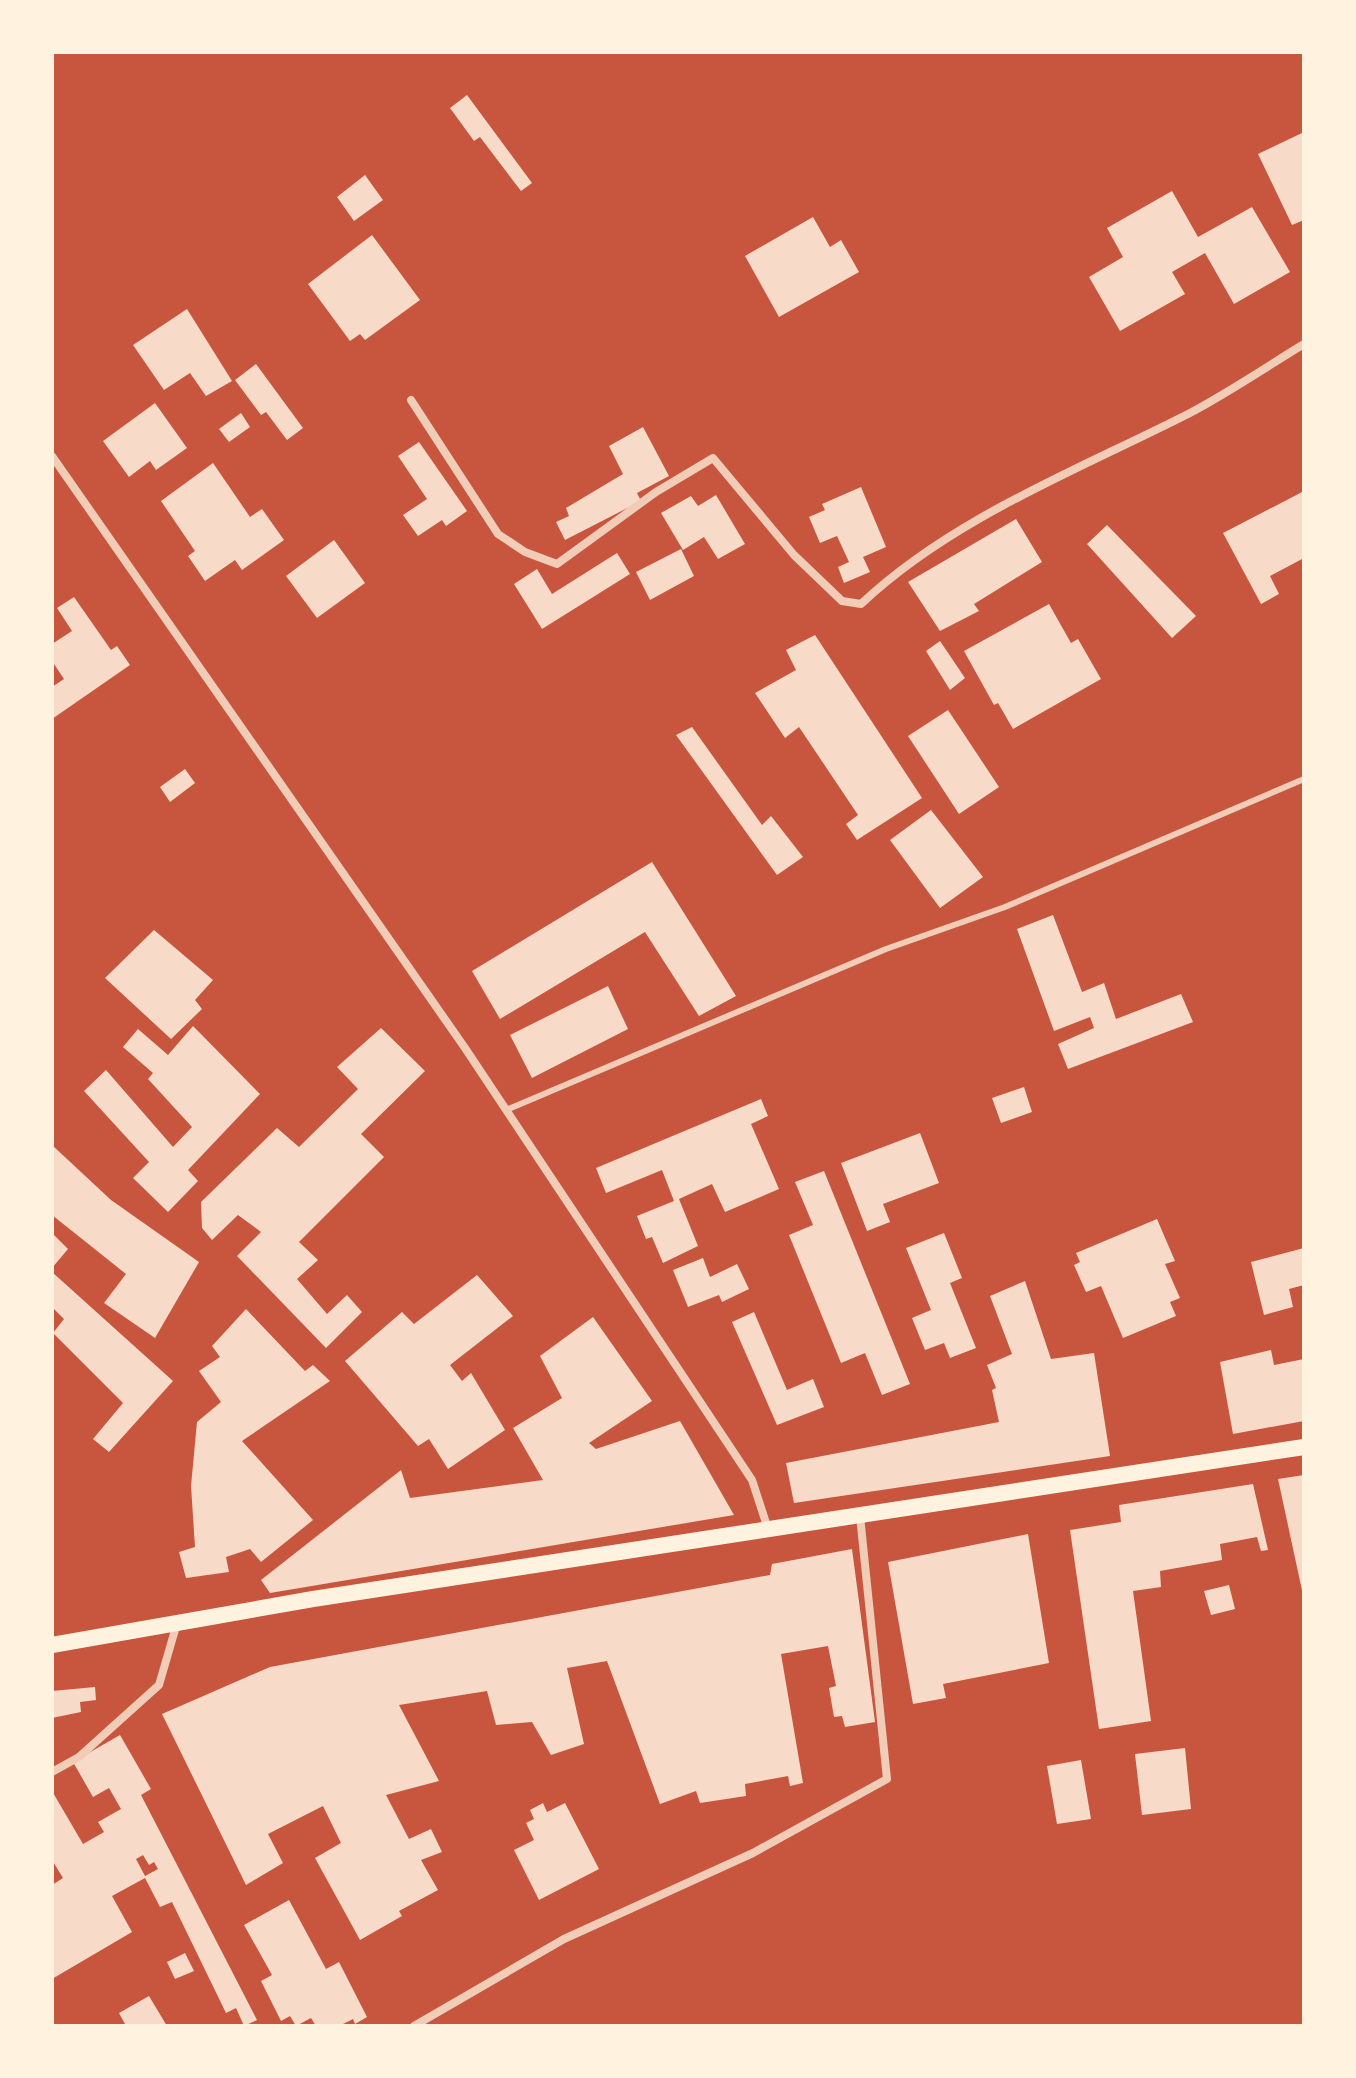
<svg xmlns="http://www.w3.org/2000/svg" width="1356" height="2078" viewBox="0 0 1356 2078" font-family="Ubuntu,sans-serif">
	<rect width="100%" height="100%" fill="#c8553d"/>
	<path fill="#f7dbc8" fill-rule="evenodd" d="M467 95 532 183 521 191 480 137 474 141 450 108Z
		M1304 132V220L1292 225 1258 154Z
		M365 175 383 200 354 221 337 197Z
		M1172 191 1198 237 1252 207 1290 272 1234 304 1205 253 1172 272 1185 294 1120 331 1089 277 1123 257 1107 228Z
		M813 217 830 247 841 240 859 272 779 317 745 256Z
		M372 235 420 300 365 340 360 334 350 341 308 284Z
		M187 309 232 381 206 396 190 373 164 390 133 345Z
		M256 364 303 428 287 440 266 412 261 415 235 380Z
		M155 403 187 448 156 470 150 461 129 477 103 441Z
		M241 413 250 427 229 442 219 429Z
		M643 427 669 476 637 493 641 501 565 540 556 522 569 516 566 508 623 474 609 446Z
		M419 442 467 511 446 526 442 520 418 536 403 515 427 499 398 456Z
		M213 463 250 517 262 509 284 540 242 570 235 560 205 581 188 556 195 551 161 501Z
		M861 487 886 547 863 557 870 572 844 583 838 567 849 562 837 536 820 543 809 517 825 510 822 504Z
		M1304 491V558L1270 576 1279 594 1261 604 1223 533Z
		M716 495 745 544 718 559 704 537 683 550 661 513 691 496 698 506Z
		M1016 519 1042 562 974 604 979 611 940 631 908 582Z
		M1107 525 1196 616 1172 638 1087 544Z
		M334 540 365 583 317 618 286 576Z
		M681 549 694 576 650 600 636 572Z
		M617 553 630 574 542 629 514 584 537 569 552 594Z
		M74 597 111 650 117 646 130 665 52 719V687L64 679 52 661V644L72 631 57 608Z
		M1049 604 1071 643 1078 639 1101 679 1013 729 998 703 994 705 964 651Z
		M815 635 922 798 857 840 846 824 858 815 799 727 785 738 755 693 796 670 786 650Z
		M940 641 965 678 950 690 926 651Z
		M948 710 999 787 959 814 908 736Z
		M692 727 762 825 771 816 803 857 777 875 676 735Z
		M185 769 195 783 170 802 160 787Z
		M931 810 983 877 940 908 890 840Z
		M652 862 736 996 699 1016 645 932 500 1019 472 971Z
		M1053 915 1082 992 1104 983 1116 1019 1181 994 1193 1022 1068 1069 1058 1044 1094 1028 1090 1017 1054 1031 1017 929Z
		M154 930 213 980 195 1000 202 1009 171 1039 105 978Z
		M608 986 628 1029 532 1078 510 1035Z
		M193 1026 260 1094 188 1170 198 1181 168 1212 133 1178 149 1162 84 1091 106 1070 173 1147 192 1127 148 1079 153 1073 123 1047 138 1029 168 1055Z
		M381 1028 425 1071 361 1134 384 1157 299 1242 318 1260 297 1279 327 1314 347 1295 362 1312 326 1348 237 1256 261 1232 238 1215 212 1240 202 1228 201 1202 277 1128 299 1147 358 1089 337 1067Z
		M1024 1087 1032 1112 1001 1123 992 1098Z
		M761 1099 768 1116 751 1124 779 1189 725 1212 712 1184 679 1199 698 1246 663 1263 652 1237 646 1239 637 1216 674 1201 662 1170 606 1193 596 1168Z
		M920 1133 939 1183 883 1204 890 1222 867 1231 841 1163Z
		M52 1145 111 1200 199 1262 155 1338 104 1303 126 1274 52 1215Z
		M824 1171 910 1384 882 1395 865 1353 841 1363 789 1235 813 1225 795 1182Z
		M1157 1219 1175 1261 1165 1264 1180 1298 1170 1302 1176 1316 1123 1338 1101 1286 1086 1292 1074 1265 1080 1262 1076 1253Z
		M52 1233 68 1249 52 1268Z
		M944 1233 962 1278 950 1283 976 1348 950 1358 944 1343 925 1350 912 1318 931 1310 906 1248Z
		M1304 1248V1285L1289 1289 1293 1307 1264 1315 1251 1262Z
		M703 1258 710 1277 737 1264 749 1289 722 1302 719 1295 688 1307 673 1270Z
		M52 1272 173 1381 109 1452 93 1439 123 1403 53 1333 64 1319 52 1307Z
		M477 1275 513 1316 450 1365 462 1381 471 1373 505 1430 448 1469 429 1439 418 1446 345 1361 402 1312 414 1324Z
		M1025 1281 1051 1359 1094 1353 1110 1456 794 1503 786 1463 999 1422 992 1390 996 1388 987 1365 1012 1354 990 1296Z
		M246 1309 305 1371 313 1365 330 1381 242 1441 313 1520 261 1562 250 1549 226 1557 229 1572 186 1578 179 1552 195 1547 191 1486 197 1422 221 1402 199 1371 220 1357 212 1346Z
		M754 1312 787 1390 813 1379 824 1407 777 1425 732 1322Z
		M593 1317 652 1401 589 1443 596 1449 680 1421 734 1515 270 1593 261 1580 401 1470 410 1498 543 1480 513 1428 562 1398 540 1356Z
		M1271 1350 1274 1365 1304 1359V1421L1233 1434 1220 1362Z
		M1304 1475V1595H1303L1278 1479Z
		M1253 1484 1268 1550 1261 1551 1257 1537 1220 1544 1222 1560 1160 1571 1161 1587 1133 1591 1151 1721 1099 1729 1070 1530 1121 1522 1119 1505Z
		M1028 1534 1049 1663 943 1684 946 1698 913 1704 888 1562Z
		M852 1549 875 1722 845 1727 842 1716 834 1717 829 1688 836 1686 828 1646 781 1654 803 1783 790 1786 788 1776 745 1784 746 1796 700 1803 696 1791 660 1804 607 1661 567 1668 584 1744 551 1755 532 1722 496 1725 487 1691 399 1705 439 1781 386 1795 409 1839 431 1829 442 1852 421 1860 438 1890 399 1911 402 1916 360 1940 315 1858 341 1843 323 1806 268 1834 283 1863 246 1885 162 1714 270 1667 770 1575 772 1564Z
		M1229 1585 1235 1609 1211 1615 1204 1591Z
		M95 1687 96 1700 80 1702 81 1712 52 1718V1691Z
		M120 1735 151 1789 141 1795 257 2020 244 2026 236 2008 226 2013 172 1902 160 1907 145 1878 112 1896 132 1932 52 1979V1885L63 1878 52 1860V1791L83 1844 104 1832 98 1822 121 1809 109 1788 93 1797 73 1762ZM143 1855 149 1865 154 1862 158 1869 145 1876 136 1859Z
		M1185 1748 1191 1809 1142 1815 1135 1754Z
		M1081 1760 1091 1819 1057 1824 1047 1766Z
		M543 1803 547 1812 565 1803 599 1869 539 1900 514 1850 534 1840 526 1823 534 1819 530 1810Z
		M289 1900 326 1969 339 1962 367 2017 355 2024 353 2019 339 2026H316L311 2018 296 2026 290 2016 281 2021 261 1981 272 1975 244 1925Z
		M185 1953 194 1971 175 1979 167 1962Z
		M149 1996 167 2026H126L119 2013Z"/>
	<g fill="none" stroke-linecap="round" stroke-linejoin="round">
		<path stroke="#f1ccb7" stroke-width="6" d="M506 1110 886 949 1005 907 1304 779"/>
		<path stroke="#f1ccb7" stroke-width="8" d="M411 400 498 534 525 552 557 564 656 492 713 458 794 555 842 601 861 604C952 518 1078 470 1188 414 1228 393 1266 367 1304 344
			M52 456 465 1048 752 1480 768 1529
			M52 1772 79 1757 159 1685 177 1623
			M414 2026 564 1939 753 1853 887 1779 860 1516"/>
		<path stroke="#fff3e0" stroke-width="16" d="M52 1645 313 1599 1304 1447"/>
	</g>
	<rect width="1356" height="2078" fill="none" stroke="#fff3e0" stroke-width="108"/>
</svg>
